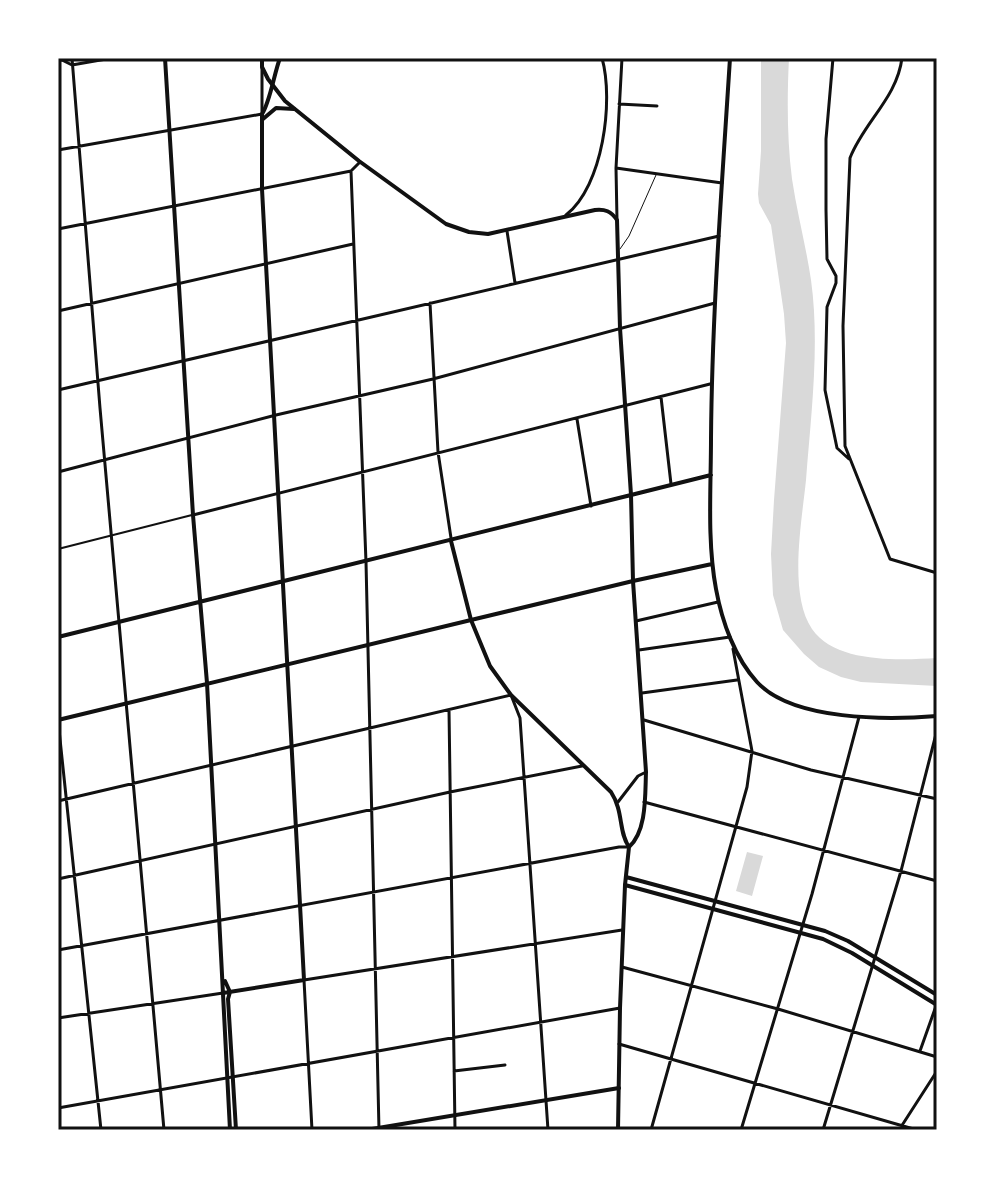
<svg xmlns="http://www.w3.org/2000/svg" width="995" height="1188" viewBox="0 0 995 1188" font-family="'IBM Plex Serif',serif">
	<rect width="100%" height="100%" fill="#fff"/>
	<path fill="#d9d9d9" d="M761 58H789C787 98 787 140 792 179 797 213 806 246 811 280 820 345 811 415 806 480 802 520 788 594 812 629 836 664 901 660 937 658V686L861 682 841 677 819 667 804 654 783 630 773 595 771 554 774 500 786 343 784 314 771 225 759 203 758 194 761 151Z
		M747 852 763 856 752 896 736 891Z"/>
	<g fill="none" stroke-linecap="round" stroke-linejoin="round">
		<path stroke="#111" stroke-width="1" d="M620 249 629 236 656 175"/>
		<path stroke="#111" stroke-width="2" d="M58 549 192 515"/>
		<path stroke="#111" stroke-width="3" d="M72 58 100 408 164 1130
			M833 58 826 139V210L827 259 836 276V283L827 307 825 390 837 448 849 459
			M902 58C897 98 864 122 850 158L843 326 845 446 890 559 937 573
			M62 60 72 65 112 58
			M58 61 68 58
			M619 104 657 106
			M58 150 262 114V68
			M616 168 722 183
			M351 171 366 562 379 1130
			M566 215C603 186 614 101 602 58
			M617 220 616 168 622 58
			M58 229 351 171 360 162
			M507 231 515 283
			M430 303 438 452 451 538
			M58 311 353 244
			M58 390 719 236
			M661 397 671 484
			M577 419 591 506
			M58 472 276 415 433 379 715 303
			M193 515 710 384
			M636 621 718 602
			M639 650 730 637
			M642 693 737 680
			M449 710 455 1130
			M58 720 101 1130
			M644 720 811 770 937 799
			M58 801 511 695 520 718 548 1130
			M618 802 638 776 644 773
			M644 802 937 881
			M58 879 450 792 582 766
			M58 950 619 847H629
			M622 967 778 1009 937 1057
			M58 1018 223 993
			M619 1044 917 1130
			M920 1051 936 1006
			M454 1071 505 1065
			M58 1108 620 1008
			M312 1130 304 980 622 930
			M651 1130 747 787 752 751 733 649
			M741 1130 812 894 859 717
			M823 1130 901 871 937 730
			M899 1130 937 1071"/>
		<path stroke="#111" stroke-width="4" d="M730 58C722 185 712 312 711 439 711 488 707 541 716 589 722 622 735 658 757 682 793 721 888 720 937 716
			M631 495 711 475
			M451 541 471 620
			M633 581 712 564
			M366 1130 619 1088"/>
		<path stroke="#111" stroke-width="4" d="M262 58V67L268 79 285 101 359 161 446 224 469 232 488 234 595 210C605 209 611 211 617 220L620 328 631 495
			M471 620 633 581
			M618 1130 620 1008 625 885"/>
		<path stroke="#111" stroke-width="4" d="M165 58 193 515 207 683 230 1130
			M263 119 276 108 294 109
			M58 637 631 495 633 581 646 772C645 795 647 831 629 847L625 885 823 939 852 953 937 1005
			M58 720 471 620 490 666 511 695 611 792C624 812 618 831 629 847
			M626 877 825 931 848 941 937 995
			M225 981 230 992 228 999 236 1130
			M223 993 304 980 262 189V114C270 102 274 74 280 58"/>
	</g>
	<rect width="995" height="1188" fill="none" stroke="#ffffff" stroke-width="120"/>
	<rect x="60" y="60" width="875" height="1068" fill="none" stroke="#111" stroke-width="3"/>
</svg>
